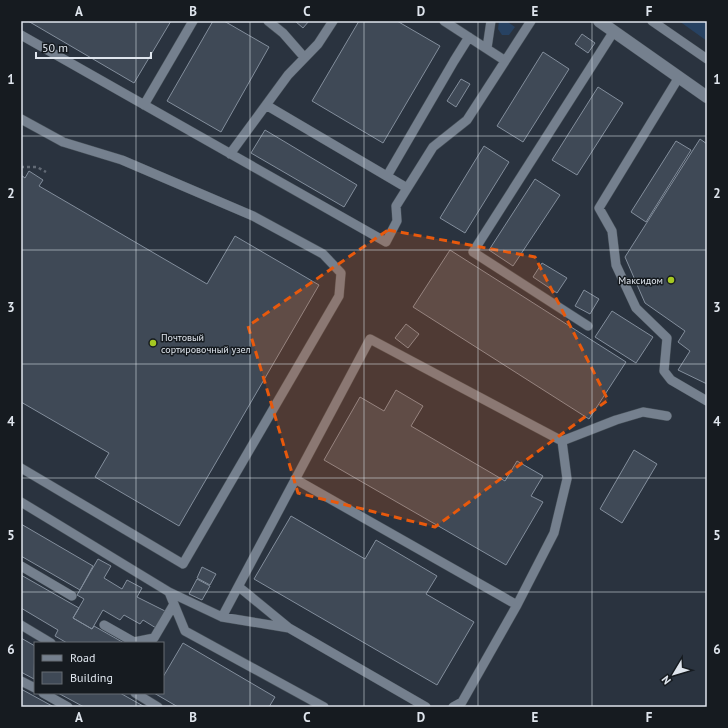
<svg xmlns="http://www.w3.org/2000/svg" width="728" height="728" viewBox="0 0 728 728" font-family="'PT Sans',sans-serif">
	<rect width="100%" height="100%" fill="#2a333f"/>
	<path fill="#274262" d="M499 21H506L515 27 509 35H502L498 29Z
		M679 21H707V41Z"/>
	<path fill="#3f4956" stroke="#838e9c" d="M28 21H171L134 83Z
		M213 21H224L269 47 221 132 167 101Z
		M295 21H309L303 28Z
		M359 21H397L440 46 383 143 312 101Z
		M582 34 595 43 588 53 575 44Z
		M543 52 569 69 523 142 497 126Z
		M461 79 470 84 456 107 447 101Z
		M598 87 623 103 577 175 552 160Z
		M265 130 357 185 344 207 251 153Z
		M700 139 707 144V384L678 370 690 351 678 342 685 331 645 303 625 257Z
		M676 141 691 150 646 222 631 212Z
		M484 146 509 162 465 233 440 218Z
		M29 171 43 180 39 186 207 284 235 236 319 285 179 526 95 477 109 453 21 402V175L25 178Z
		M535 179 560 195 513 266 489 250Z
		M450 250 626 362 589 419 413 307Z
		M542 263 567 278 557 293 533 277Z
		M584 290 599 299 590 314 575 306Z
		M612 311 653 337 636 363 595 337Z
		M406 324 419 334 408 348 395 338Z
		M396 390 423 406 411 426 505 481 517 461 543 476 531 496 543 502 506 565 324 460 360 397 384 411Z
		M634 450 657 464 622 523 600 509Z
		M291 516 365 559 376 540 437 576 426 594 474 622 437 685 254 579Z
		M21 524 93 566 80 590 21 556Z
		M98 559 111 566 104 578 122 589 127 580 142 588 137 597 165 611 156 628 143 620 140 624 124 615 120 620 103 610 92 629 73 618 84 599 77 595Z
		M202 567 216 574 210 585 197 578Z
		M21 575 79 608 73 618 92 629 94 626 124 643H67L55 636 58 630 21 608Z
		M197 579 210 586 202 600 189 594Z
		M21 638 35 646 34 679 21 672Z
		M183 643 275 697 269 707H178L154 693H163V677Z
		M21 689 54 707H21Z
		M58 693H120L145 707H84Z"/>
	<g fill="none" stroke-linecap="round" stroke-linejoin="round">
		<g stroke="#475059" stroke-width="10">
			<path id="service" d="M268 21 283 33 304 57
				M444 21 504 60
				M652 21 707 59
				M21 35 386 242 397 221 396 206 433 147 467 120 531 21
				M487 48 491 21
				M679 77 599 208 612 231 616 265 636 308 667 338 664 371 671 380 707 401
				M144 105 193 21
				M266 105 407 188
				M21 119 63 142 122 160 253 216 323 254 341 273 339 296 183 564 21 468
				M230 154 288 75 318 44 333 21
				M387 176 454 61 469 37
				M588 326 473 252 614 31
				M295 479 517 605
				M21 502 169 592 185 631 324 707
				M21 566 72 596
				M239 587 289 628 426 707
				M169 592 222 617 289 628
				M222 617 370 339 562 441 616 420 643 412 667 416
				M21 625 51 643
				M104 625 134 642 154 638 174 604
				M21 681 35 688
				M43 693 68 707
				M135 693 158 707
				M453 707 462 702 517 605 554 533 567 479 562 441"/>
		</g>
		<g stroke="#475059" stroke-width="13">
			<path id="minor" d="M599 21 707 97"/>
		</g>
		<path stroke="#626a75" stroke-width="2.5" stroke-dasharray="3 3" stroke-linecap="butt" d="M21 167H37L46 172"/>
		<use href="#service" stroke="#75808e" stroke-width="9"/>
		<use href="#minor" stroke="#75808e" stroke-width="12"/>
	</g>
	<path fill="#e8590c" fill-opacity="0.2" stroke="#e8590c" stroke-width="3" stroke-dasharray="8 5" stroke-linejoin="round" d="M388 230 535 257 608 400 435 527 298 493 248 326Z"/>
	<path fill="none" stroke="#dfe5ed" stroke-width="1" stroke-opacity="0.55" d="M136 21V643M250 21V707M364 21V707M478 21V707M592 21V707M21 136H707M21 250H707M21 364H707M21 478H707M21 592H707M136 693V707"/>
	<g fill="#a5c822" stroke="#161b20" stroke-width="1.5">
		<circle cx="671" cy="280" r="4"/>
		<circle cx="153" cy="343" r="4"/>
	</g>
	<g text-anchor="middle" stroke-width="3" stroke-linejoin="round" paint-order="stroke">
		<g font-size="10" fill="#dfe5ed" stroke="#161b20" text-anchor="end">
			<text x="663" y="284">Максидом</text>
			<text x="161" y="341" text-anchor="start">Почтовый<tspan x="161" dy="12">сортировочный узел</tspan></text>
		</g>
	</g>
	<rect width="728" height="728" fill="none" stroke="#161b20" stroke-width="44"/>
	<rect x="34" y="642" width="130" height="52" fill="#161b20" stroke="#666c72"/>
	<rect x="42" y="655" width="20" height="6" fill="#75808e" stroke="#666c72"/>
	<text x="70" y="662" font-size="12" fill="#dfe5ed">Road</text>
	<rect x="42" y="672" width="20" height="12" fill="#3f4956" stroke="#666c72"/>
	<text x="70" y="682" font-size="12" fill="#dfe5ed">Building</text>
	<g transform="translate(674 674) rotate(232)" stroke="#161b20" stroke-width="3" paint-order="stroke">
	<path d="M0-3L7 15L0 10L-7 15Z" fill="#dfe5ed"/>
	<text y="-6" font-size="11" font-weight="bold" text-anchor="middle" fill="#dfe5ed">N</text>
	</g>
	<path d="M36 52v6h115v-6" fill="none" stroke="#dfe5ed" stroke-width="2"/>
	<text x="42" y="52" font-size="12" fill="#dfe5ed" stroke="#161b20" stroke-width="3" paint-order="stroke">50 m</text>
	<rect x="22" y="22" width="684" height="684" fill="none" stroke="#dfe5ed" stroke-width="1.5"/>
	<g font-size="13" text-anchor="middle" font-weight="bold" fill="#dfe5ed">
		<text x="79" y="16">A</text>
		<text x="193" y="16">B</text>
		<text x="307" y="16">C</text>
		<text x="421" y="16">D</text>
		<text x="535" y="16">E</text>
		<text x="649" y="16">F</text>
		<text x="11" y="84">1</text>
		<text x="717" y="84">1</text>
		<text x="11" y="198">2</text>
		<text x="717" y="198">2</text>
		<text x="11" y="312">3</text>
		<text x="717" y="312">3</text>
		<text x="11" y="426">4</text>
		<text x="717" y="426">4</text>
		<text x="11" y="540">5</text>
		<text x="717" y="540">5</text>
		<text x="11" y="654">6</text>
		<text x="717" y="654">6</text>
		<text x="79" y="722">A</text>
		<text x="193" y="722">B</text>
		<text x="307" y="722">C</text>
		<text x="421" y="722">D</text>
		<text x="535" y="722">E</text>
		<text x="649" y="722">F</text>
	</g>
</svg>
